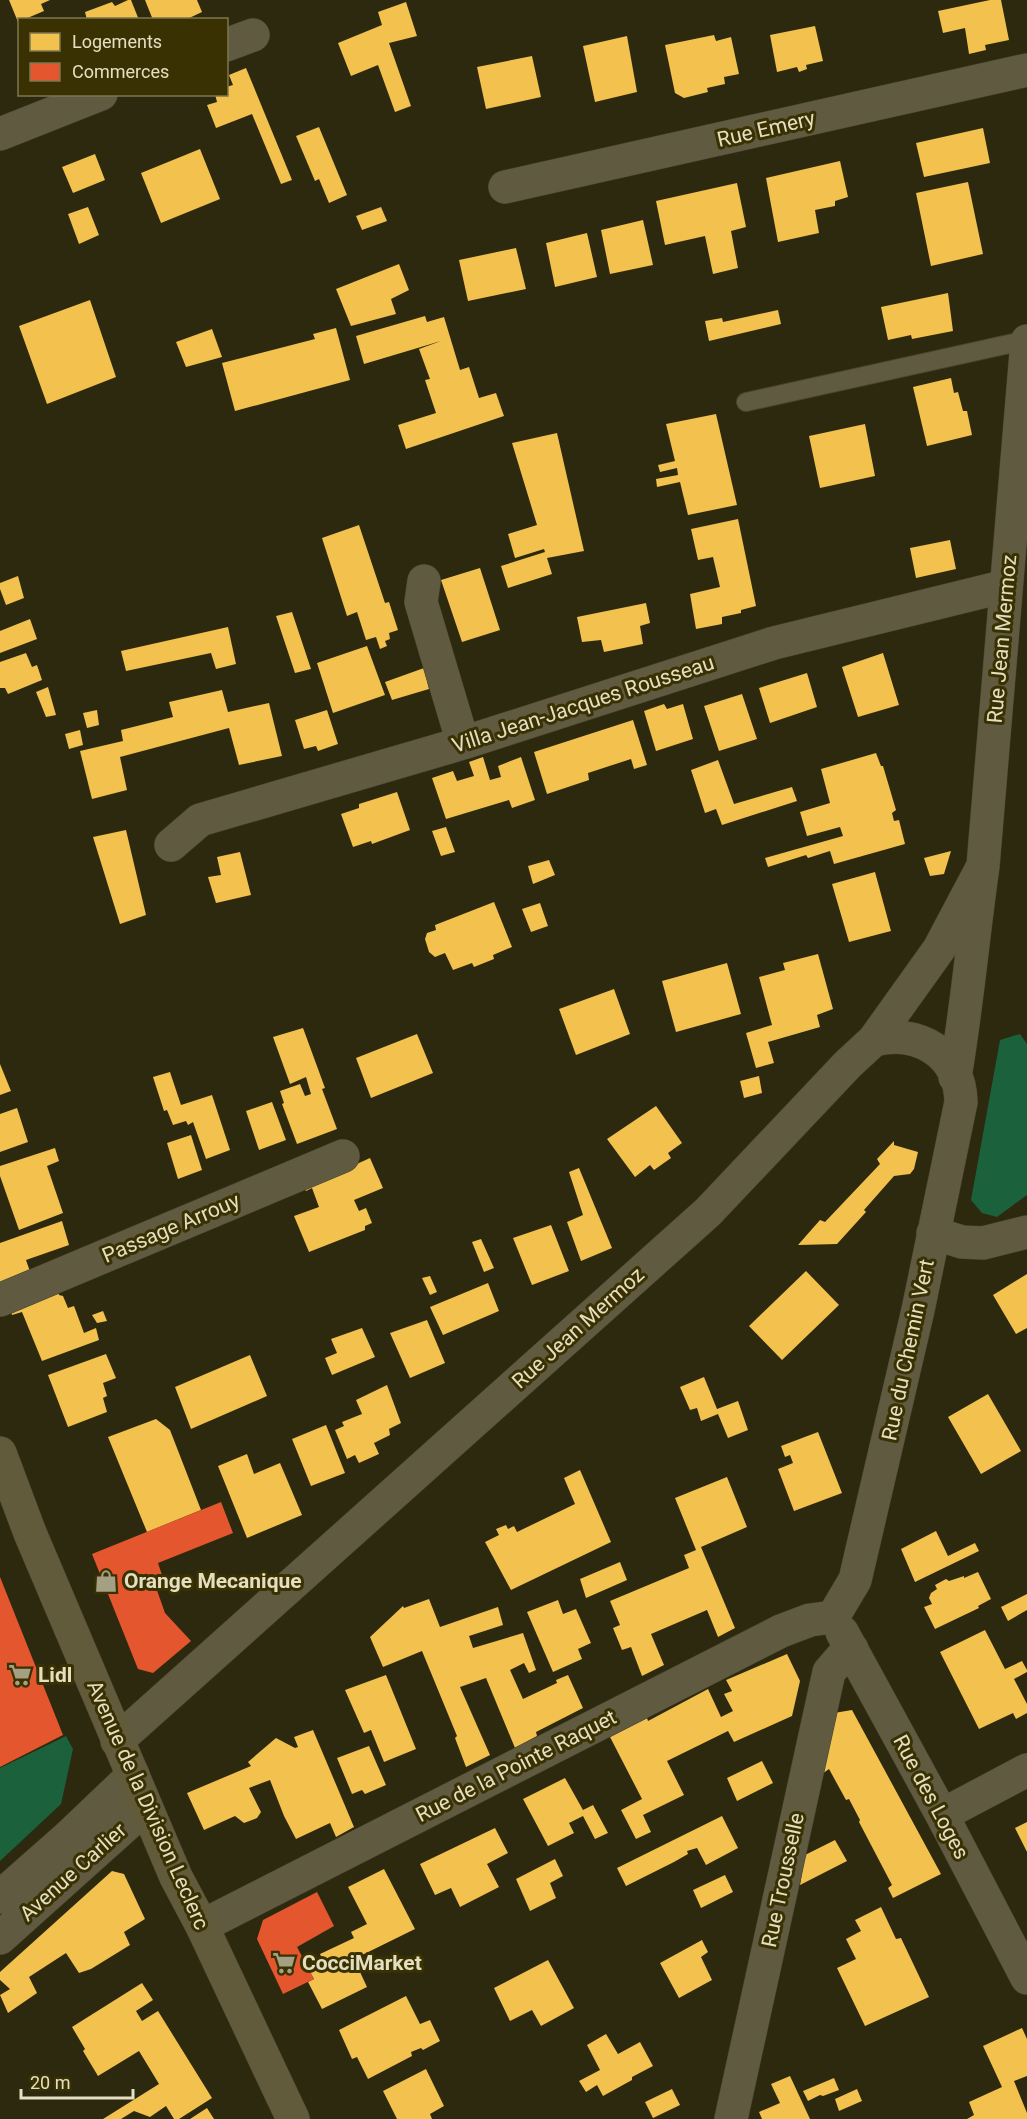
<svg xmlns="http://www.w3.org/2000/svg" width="1027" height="2119" viewBox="0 0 1027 2119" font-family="Roboto,sans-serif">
	<rect width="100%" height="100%" fill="#2d290f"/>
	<path fill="#1a613c" d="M1020 1034 1027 1044V1195L997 1217 982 1213 971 1200 1000 1040Z
		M66 1736 73 1749 61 1804 0 1861V1768Z"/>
	<path fill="#f2c14e" d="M9 0H50L41 4 44 11 18 22Z
		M128 0H131L139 20H87L85 12 112 2 115 6Z
		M145 0H197L202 12 185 20H153Z
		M990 0H1001L1009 40 985 45 986 50 969 54 965 28 943 33 938 11Z
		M406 2 417 36 389 43 411 106 395 112 378 65 351 76 338 43 382 25 378 12Z
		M815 26 823 61 806 65 807 69 799 72 797 67 777 72 770 35Z
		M714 35 716 41 731 37 739 74 724 77 725 84 707 88 708 92 684 98 675 93 665 45Z
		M627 36 637 92 595 102 583 46Z
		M532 56 541 97 486 109 477 67Z
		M246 68 292 180 281 184 252 114 216 128 207 105 217 102 215 94H226V87L233 85 229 75Z
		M319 127 347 195 329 203 319 179 315 181 296 136Z
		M983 128 990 163 924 177 916 143Z
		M200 149 220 199 161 223 141 173Z
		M95 154 105 180 73 193 62 167Z
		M840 161 848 197 835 201V206L815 210 819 233 778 242 766 178Z
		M968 182 983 254 931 266 916 193Z
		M737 183 746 227 731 231 738 268 713 274 705 236 665 245 656 201Z
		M88 207 99 235 79 244 68 214Z
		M381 207 387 221 362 230 356 216Z
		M643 220 653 265 610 274 601 230Z
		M587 233 597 277 555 287 546 243Z
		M516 248 526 289 468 301 459 260Z
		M399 264 409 290 391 299 396 314 351 326 336 289Z
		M948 293 953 331 912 339 911 335 888 340 881 307Z
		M90 300 116 377 47 404 19 326Z
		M778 310 781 324 709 341 705 321 722 318 723 322Z
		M425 316 427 322 444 317 460 370 469 367 479 398 496 393 504 416 406 449 398 425 436 413 425 380 430 379 419 349 441 341 364 364 356 336Z
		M336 328 350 380 235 411 222 363 315 339 313 334Z
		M212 329 222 357 186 367 176 342Z
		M951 378 954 393 958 392 963 411H967L972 435 927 446 913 387Z
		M716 414 737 505 688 515 680 482 657 487 656 479 678 475 677 468 660 472 658 465 675 461 666 424Z
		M865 424 875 476 820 488 809 436Z
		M557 433 584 551 547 558 552 574 508 588 501 566 545 552 544 549 515 558 508 534 537 525 512 443Z
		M738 519 756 606 741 610V613L722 617V624L696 629 690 594 720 587 713 557 698 560 691 529Z
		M359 525 385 603 389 602 398 630 389 633 390 639 385 641 387 646 380 649 376 637 366 640 357 612 347 616 322 538Z
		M950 540 956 569 916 578 910 548Z
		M480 568 500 630 462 642 441 580Z
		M18 576 24 598 6 605 0 589V583Z
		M646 603 650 623 640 626 643 644 604 652 601 640 582 642 577 617Z
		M292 612 311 669 295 673 276 616Z
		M30 619 37 639 0 653V631Z
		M228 627 236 664 216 669 211 653 126 671 121 651Z
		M367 646 385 695 333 713 317 663Z
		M26 653 32 667 37 665 42 680 8 694 5 688H0V662Z
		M883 653 899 705 858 717 842 667Z
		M424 668 429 689 392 700 385 682Z
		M807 673 817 707 770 723 759 688Z
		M48 687 56 715 46 717 36 692Z
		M222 690 228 712 269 703 282 756 239 765 229 728 120 757 127 790 92 799 80 751 123 741 121 730 173 717 169 702Z
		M742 694 757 739 719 751 704 706Z
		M664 704 667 709 683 704 693 739 656 751 644 711Z
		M97 710 99 725 87 728 83 713Z
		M327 710 338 744 318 751 316 746 304 749 295 720Z
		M633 720 647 765 634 769 631 759 588 773 589 780 547 794 534 752Z
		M80 730 83 745 69 749 65 734Z
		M876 753 881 766H883L896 810 892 813 894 821 899 820 905 844 834 864 830 851 808 858 806 855 768 867 765 858 843 836 840 827 807 836 800 812 830 803 821 769Z
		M483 757 490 780 501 777 498 766 521 757 535 800 512 808 509 800 446 819 432 778 453 771 457 781 474 776 469 762Z
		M718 760 734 804 792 787 797 801 722 825 716 809 705 813 691 770Z
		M397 792 410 830 372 844 371 841 353 847 341 814 359 808V804Z
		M446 827 455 852 441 856 432 831Z
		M126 830 146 915 120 924 93 837Z
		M951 851 944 874 930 876 924 858Z
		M240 852 251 895 216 903 208 877 221 875 217 857Z
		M549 860 555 875 533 884 528 866Z
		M875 872 891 931 849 942 832 884Z
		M494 902 512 947 493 955 494 959 474 967 472 963 453 970 445 953 435 957 429 952 425 939 427 933 436 930 435 925Z
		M540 903 548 926 531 932 522 909Z
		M818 954 833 1009 817 1015 820 1027 768 1042 774 1063 756 1068 746 1033 772 1025 759 977 785 970 783 963Z
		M727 963 741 1014 676 1032 662 981Z
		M614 989 630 1034 576 1055 559 1009Z
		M303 1028 325 1088 322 1089 337 1129 297 1144 282 1104 284 1103 280 1091 300 1084 305 1096 311 1094 306 1077 290 1084 273 1037Z
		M417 1034 433 1073 371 1098 356 1058Z
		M0 1064 11 1091 0 1095Z
		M170 1072 181 1105 212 1095 230 1150 206 1159 193 1122 188 1125 186 1121 173 1125 167 1110 164 1111 153 1077Z
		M759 1076 762 1093 744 1098 740 1081Z
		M272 1102 286 1140 259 1150 246 1111Z
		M656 1106 682 1143 668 1153 671 1158 654 1170 650 1165 635 1177 607 1139Z
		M17 1108 28 1142 0 1152V1114Z
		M191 1135 202 1170 178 1179 167 1143Z
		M894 1141V1145L918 1152 914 1169 910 1174 894 1176 864 1210 866 1212 837 1244 798 1245 820 1220 825 1222 880 1164 877 1159Z
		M55 1148 59 1161 47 1166 63 1213 19 1230 0 1176V1166Z
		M370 1158 383 1188 354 1200 359 1211 366 1208 372 1223 365 1226V1230L309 1252 294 1216 319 1207 312 1188 306 1191 304 1188Z
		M579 1168 612 1248 581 1261 567 1222 583 1215 569 1172Z
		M62 1221 69 1245 26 1260 33 1280 0 1292V1243Z
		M551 1225 569 1271 532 1285 513 1238Z
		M481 1239 494 1268 484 1272 472 1242Z
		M806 1271 839 1305 782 1360 749 1326Z
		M1027 1274V1328L1016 1334 993 1295Z
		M430 1276 437 1292 430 1295 422 1278Z
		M488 1283 499 1311 443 1335 430 1307Z
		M57 1288 59 1295 63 1296 68 1308 74 1306 84 1333 96 1328 99 1340 42 1361 22 1312 12 1315 9 1306Z
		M103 1311 107 1321 97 1323 92 1315Z
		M427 1320 445 1363 410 1378 390 1333Z
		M362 1328 375 1357 332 1375 325 1358 337 1353 331 1339Z
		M106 1354 116 1378 103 1383 107 1396 103 1398 107 1412 68 1427 48 1375Z
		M250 1355 267 1396 191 1429 175 1387Z
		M704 1377 717 1409 738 1401 748 1430 728 1438 718 1414 701 1421 697 1408 690 1410 680 1387Z
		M387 1385 401 1423 389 1429 390 1435 374 1443 379 1454 359 1463 355 1455 347 1459 335 1430 344 1426 342 1422 362 1414 356 1400Z
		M988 1394 1021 1451 981 1474 948 1417Z
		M156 1419 170 1430 201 1510 147 1532 108 1437Z
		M326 1425 345 1473 311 1486 292 1439Z
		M818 1432 842 1493 794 1511 778 1469 793 1463 790 1455 785 1457 781 1446Z
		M247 1454 254 1474 280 1463 302 1515 247 1538 218 1466Z
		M580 1470 611 1542 511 1590 485 1542 499 1535 496 1529 506 1525 508 1529 514 1526 517 1532 575 1504 564 1478Z
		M727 1477 747 1527 701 1547 735 1628 718 1637 707 1610 651 1634 664 1665 642 1676 631 1647 622 1650 613 1628 620 1625 610 1601 689 1568 684 1555 696 1550 675 1498Z
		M936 1531 948 1556 975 1543 979 1551 915 1582 901 1549Z
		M620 1562 627 1580 586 1598 580 1579Z
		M978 1572 991 1599 978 1606 979 1608 935 1629 924 1607 932 1604 929 1598 931 1593 937 1589 935 1585 946 1579 949 1581 964 1576V1578Z
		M1027 1594V1610L1008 1621 1001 1607Z
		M429 1599 440 1627 498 1607 503 1625 469 1636 473 1648 523 1633 536 1670 529 1673 524 1663 510 1670 523 1699 557 1683 556 1680 568 1675 583 1708 536 1732 537 1736 515 1748 486 1678 460 1687 490 1755 466 1767 455 1738 457 1736 422 1651 383 1667 370 1637 403 1606 404 1608Z
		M558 1600 563 1614 576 1609 591 1643 578 1649 582 1659 553 1672 527 1612Z
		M985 1630 1005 1669 1022 1661 1027 1670V1672L1014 1679 1027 1704V1713L1016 1719 1013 1713 979 1729 940 1652Z
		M787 1654 800 1681 792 1716 734 1742 728 1731 667 1761 684 1795 643 1815 651 1832 636 1839 621 1810 642 1799 610 1737 647 1718 648 1721 708 1689 721 1717 733 1711 724 1694 732 1691 726 1680Z
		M386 1675 416 1749 384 1762 371 1730 364 1733 345 1690Z
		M852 1710 941 1874 893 1898 888 1888 892 1885 859 1822 860 1820 849 1799 846 1800 829 1769 822 1774 834 1713Z
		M313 1730 354 1827 336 1837 330 1823 296 1839 284 1816 270 1780 249 1788 261 1812 257 1818 244 1823 235 1816 204 1830 187 1793 251 1766 248 1762 276 1738 295 1748 298 1747 294 1737Z
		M369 1746 386 1785 365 1794 362 1790 352 1794 337 1758Z
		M762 1761 773 1783 737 1801 727 1778Z
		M565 1778 583 1810 593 1805 608 1833 595 1839 583 1816 569 1823 574 1833 548 1846 523 1799Z
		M722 1816 738 1848 706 1865 697 1848 687 1851 688 1854 674 1862 626 1886 617 1868Z
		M1027 1822V1852L1015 1828Z
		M495 1828 508 1853 487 1864 499 1887 460 1907 451 1888 435 1895 420 1864Z
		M835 1840 847 1861 800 1885 805 1855Z
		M555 1859 563 1876 550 1883 556 1898 530 1911 516 1879Z
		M384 1869 415 1929 354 1959 367 1987 322 2009 308 1982 314 1979 310 1972 325 1965 320 1954 354 1938 351 1932 367 1924 348 1887Z
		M112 1871 124 1874 145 1919 124 1932 130 1945 91 1969 79 1973 66 1953 29 1977 37 1993 8 2013 0 1995 10 1989 0 1980V1972Z
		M725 1875 733 1892 701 1908 693 1890Z
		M881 1907 896 1939 901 1938 929 1997 865 2026 837 1968 856 1959 846 1939 861 1931 855 1920Z
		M702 1940 708 1952 701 1957 712 1980 679 1998 660 1963Z
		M548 1960 574 2008 541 2026 532 2010 510 2021 494 1988Z
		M142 1983 153 2000 136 2011 142 2021 158 2011 212 2098 179 2119H174L166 2106 150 2117 134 2111 121 2119H103L159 2084 139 2051 98 2076 83 2051 85 2049 72 2027Z
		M406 1996 420 2024 430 2020 440 2041 423 2050 421 2048 411 2052 412 2056 368 2079 357 2057 352 2059 339 2030Z
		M1022 2028 1027 2039V2076L1014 2081 1027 2113V2119H967L974 2115 969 2102 1002 2087 983 2046Z
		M606 2034 618 2054 640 2042 653 2066 632 2077V2080L603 2096 597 2085 586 2092 579 2081 600 2070 587 2045Z
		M426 2069 444 2106 430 2114 432 2119H397L383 2091Z
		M790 2076 810 2119H762L759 2112 780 2103 771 2084Z
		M834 2078 839 2090 823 2096 820 2095 808 2101 803 2091Z
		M672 2089 680 2105 653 2118 645 2102Z
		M857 2089 862 2101 839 2111 835 2099Z
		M207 2108 214 2119H190Z"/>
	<path fill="#e4572e" d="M221 1502 233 1533 158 1563 163 1578 154 1582 165 1613 191 1641 153 1673 138 1669 92 1554Z
		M0 1577 63 1735 0 1767Z
		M317 1892 334 1926 297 1947 314 1979 283 1994 257 1939 263 1920Z"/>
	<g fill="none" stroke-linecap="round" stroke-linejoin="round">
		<g stroke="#48442e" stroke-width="20">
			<path id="service" d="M746 402 1027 340"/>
		</g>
		<g stroke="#48442e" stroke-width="34">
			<path id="minor" d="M226 45 253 35
				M0 134 101 94
				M505 187 1027 70
				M424 581 421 602 463 743
				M171 845 200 820 463 743 774 643 1006 586
				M955 1077C967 1007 973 936 983 866L1027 341
				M933 1233 962 1242 983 1243 1027 1232
				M0 1300 343 1156
				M833 1617 855 1580 918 1310 961 1102C960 1053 918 1029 874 1040
				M842 1632 942 1815 1027 1978
				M117 1741 708 1212 848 1064 874 1040 939 949 983 866
				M942 1815 1027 1770
				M0 1897 69 1836 133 1775
				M202 1926 781 1631 810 1620 833 1617
				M0 1938 146 1807
				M731 2119 829 1672 842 1657 852 1649"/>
		</g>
		<g stroke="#48442e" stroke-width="34">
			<path id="primary" d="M0 1453 30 1533 176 1877 202 1926 293 2119"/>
		</g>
		<use href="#service" stroke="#5f5a40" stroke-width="18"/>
		<use href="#minor" stroke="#5f5a40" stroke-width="33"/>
		<use href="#primary" stroke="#625b3b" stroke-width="33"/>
	</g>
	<defs>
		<g id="shop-bare" transform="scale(1.8)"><path d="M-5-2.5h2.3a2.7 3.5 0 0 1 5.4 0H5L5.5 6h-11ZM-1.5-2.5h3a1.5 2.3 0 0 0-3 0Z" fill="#a59f83" stroke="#3a3102" stroke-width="2.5" paint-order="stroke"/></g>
		<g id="supermarket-bare" transform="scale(1.8)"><path d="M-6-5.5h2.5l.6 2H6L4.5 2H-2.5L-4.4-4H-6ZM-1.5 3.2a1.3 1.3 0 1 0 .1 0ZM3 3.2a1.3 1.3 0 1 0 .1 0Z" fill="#a59f83" stroke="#3a3102" stroke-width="2.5" paint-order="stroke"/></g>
	</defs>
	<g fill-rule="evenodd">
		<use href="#shop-bare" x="106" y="1581"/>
		<use href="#supermarket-bare" x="20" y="1675"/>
		<use href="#supermarket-bare" x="284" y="1963"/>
	</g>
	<g text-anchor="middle" stroke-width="6" stroke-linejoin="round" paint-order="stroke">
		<g font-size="21" fill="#e5dfc2" stroke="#3a3102">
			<text transform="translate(766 129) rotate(-13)" y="7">Rue Emery</text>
			<text transform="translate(1002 639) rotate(-85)" y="7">Rue Jean Mermoz</text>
			<text transform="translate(583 704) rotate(-18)" y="7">Villa Jean-Jacques Rousseau</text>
			<text transform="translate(171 1228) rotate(-23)" y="7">Passage Arrouy</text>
			<text transform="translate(578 1328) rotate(-42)" y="7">Rue Jean Mermoz</text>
			<text transform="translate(908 1350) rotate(-78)" y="7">Rue du Chemin Vert</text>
			<text transform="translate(516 1766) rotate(-27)" y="7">Rue de la Pointe Raquet</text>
			<text transform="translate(931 1797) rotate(62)" y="7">Rue des Loges</text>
			<text transform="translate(148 1805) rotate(66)" y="7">Avenue de la Division Leclerc</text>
			<text transform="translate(73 1872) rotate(-42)" y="7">Avenue Carlier</text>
			<text transform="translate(783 1880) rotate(-78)" y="7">Rue Trousselle</text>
		</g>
		<g font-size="21" font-weight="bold" fill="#e5dfc2" stroke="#3a3102" text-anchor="start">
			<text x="124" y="1588">Orange Mecanique</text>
			<text x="38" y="1682">Lidl</text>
			<text x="302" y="1970">CocciMarket</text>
		</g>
	</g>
	<rect x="18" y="18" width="210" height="78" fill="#3a3102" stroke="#7e774f" stroke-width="1.5"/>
	<rect x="30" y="33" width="30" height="18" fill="#f2c14e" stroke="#7e774f" stroke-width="1.5"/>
	<text x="72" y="48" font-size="18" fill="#e5dfc2">Logements</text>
	<rect x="30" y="63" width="30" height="18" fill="#e4572e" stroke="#7e774f" stroke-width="1.5"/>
	<text x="72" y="78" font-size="18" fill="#e5dfc2">Commerces</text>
	<path d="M21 2089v9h112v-9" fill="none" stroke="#e5dfc2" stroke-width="3"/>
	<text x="30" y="2089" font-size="18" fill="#e5dfc2" stroke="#3a3102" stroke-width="4.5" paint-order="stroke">20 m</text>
</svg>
